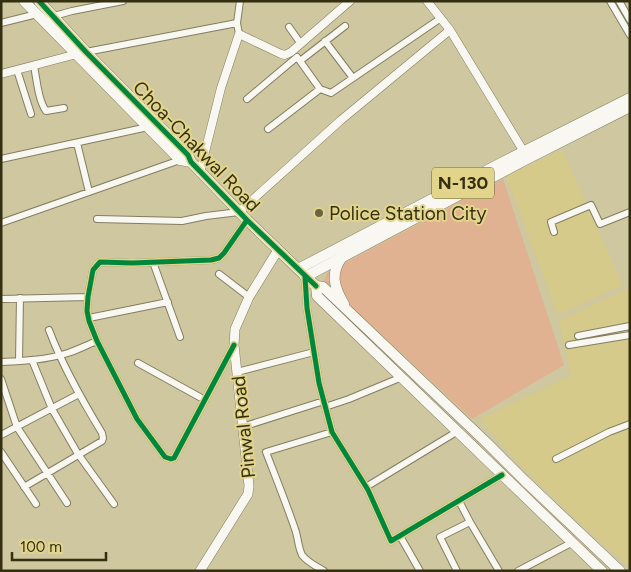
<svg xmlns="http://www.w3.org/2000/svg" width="631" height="572" viewBox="0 0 631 572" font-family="Figtree,sans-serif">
	<rect width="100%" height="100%" fill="#cec79f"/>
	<path fill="#d5ca8a" d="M562 150 623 285 558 315 506 176Z
		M630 288V567L594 536 525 470 480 419 571 375 559 320Z"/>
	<path fill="#e0b291" d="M503 179 564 365 472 419 324 281 328 272Z"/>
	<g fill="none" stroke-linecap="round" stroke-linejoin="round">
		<g stroke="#837e61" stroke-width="8">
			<path id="minor" d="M610 1 630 35
				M619 1 630 20
				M54 16 72 11 123 1
				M1 23 37 14
				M289 27 301 44
				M239 34 237 23 240 1
				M325 41 353 78
				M86 52 237 23
				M34 66C37 81 38 99 46 111L64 108
				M17 70 31 114
				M320 89 300 61 345 26
				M247 99 297 57 300 61
				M268 129 320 89 331 93 441 18
				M77 143 89 192
				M1 159 148 127
				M97 219 182 221 206 216 239 212
				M1 223 180 160
				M554 232 551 222 591 205 600 224 630 212
				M153 262 180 337
				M219 274 249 297
				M305 277 307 308 319 383 332 432 368 490 391 541 502 475
				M1 299 88 297
				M89 318 168 302
				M578 336 630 326
				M234 345 174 458 171 459 165 457 137 419 97 341 89 321 87 311 88 297 93 270 100 262 132 263 211 260 219 258 224 253 247 220
				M569 345 630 335
				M32 360 52 409 78 454 114 504
				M19 361 20 298
				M1 362C23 361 46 360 68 353 77 350 87 345 97 341
				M138 363 205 400
				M237 372 314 352
				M1 379 17 427 67 503
				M325 407 349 399 402 377
				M242 427 324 401
				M1 435 79 394
				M1 452 36 504
				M556 459 609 432 630 424
				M24 487 102 441 103 438 102 433C82 400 63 367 49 330
				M366 487 458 431
				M470 522 499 571
				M400 536 420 571
				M324 571C316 566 307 562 302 555 298 547 298 537 295 529 286 503 276 478 266 452L332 432
				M457 571 440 537 470 522 459 501
				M518 571 573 542"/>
		</g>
		<g stroke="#837e61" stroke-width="9">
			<path id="tertiary" d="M427 1 450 30 524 152 525 156
				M1 74 77 54
				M200 172 221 88 239 34 281 54 285 55 291 52 350 1
				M239 212 341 120 450 30"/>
		</g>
		<g stroke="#837e61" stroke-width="10">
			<path id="secondary" d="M200 571 248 494 249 486 234 345 235 329 249 297 278 250"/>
		</g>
		<g stroke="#837e61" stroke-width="11">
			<path id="trunk" d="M24 1 180 160 191 162
				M39 1 86 52 188 155 191 162 247 220 298 269 316 286 323 287 486 442 525 481 620 571
				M342 257C330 274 334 287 344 304
				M298 269 499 164 630 98
				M305 277 525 160 630 107
				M316 286 317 296 602 571"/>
		</g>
		<use href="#minor" stroke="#f8f7f1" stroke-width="6"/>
		<use href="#tertiary" stroke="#f8f7f1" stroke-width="8"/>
		<use href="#secondary" stroke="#f8f7f1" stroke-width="9"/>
		<use href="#trunk" stroke="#f8f7f1" stroke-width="10"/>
		<g stroke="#e2d58b" stroke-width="8">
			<path id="cycleway" d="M39 1 86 52 188 155 191 162 247 220 316 286
				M305 277 307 308 319 383 332 432 368 490 391 541 502 475
				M234 345 174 458 171 459 165 457 137 419 97 341 89 321 87 311 88 297 93 270 100 262 132 263 211 260 219 258 224 253 247 220"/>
		</g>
		<use href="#cycleway" stroke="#00873e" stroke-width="5"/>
	</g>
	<circle fill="#6a6442" stroke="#e2d58b" stroke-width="2" cx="319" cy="213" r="5"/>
	<g text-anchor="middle" stroke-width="4" stroke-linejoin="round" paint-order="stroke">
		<rect fill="#e2d58b" stroke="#686135" stroke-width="1" x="432" y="167.5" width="62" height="31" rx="4"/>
		<g font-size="18" font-weight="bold" fill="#342f10">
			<text x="463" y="189">N-130</text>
		</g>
		<g font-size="19" fill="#342f10" stroke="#e2d58b">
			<text transform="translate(197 146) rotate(46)" y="7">Choa-Chakwal Road</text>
			<text transform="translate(243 427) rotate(-96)" y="7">Pinwal Road</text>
		</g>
		<g font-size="19" fill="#342f10" stroke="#e2d58b" text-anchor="start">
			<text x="329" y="220">Police Station City</text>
		</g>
	</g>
	<rect width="631" height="572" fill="none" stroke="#342f10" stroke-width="5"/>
	<path d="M12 552v8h94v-8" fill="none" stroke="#342f10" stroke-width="2.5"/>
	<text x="20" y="552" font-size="15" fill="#342f10" stroke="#e2d58b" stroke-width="4" paint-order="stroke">100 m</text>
</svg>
